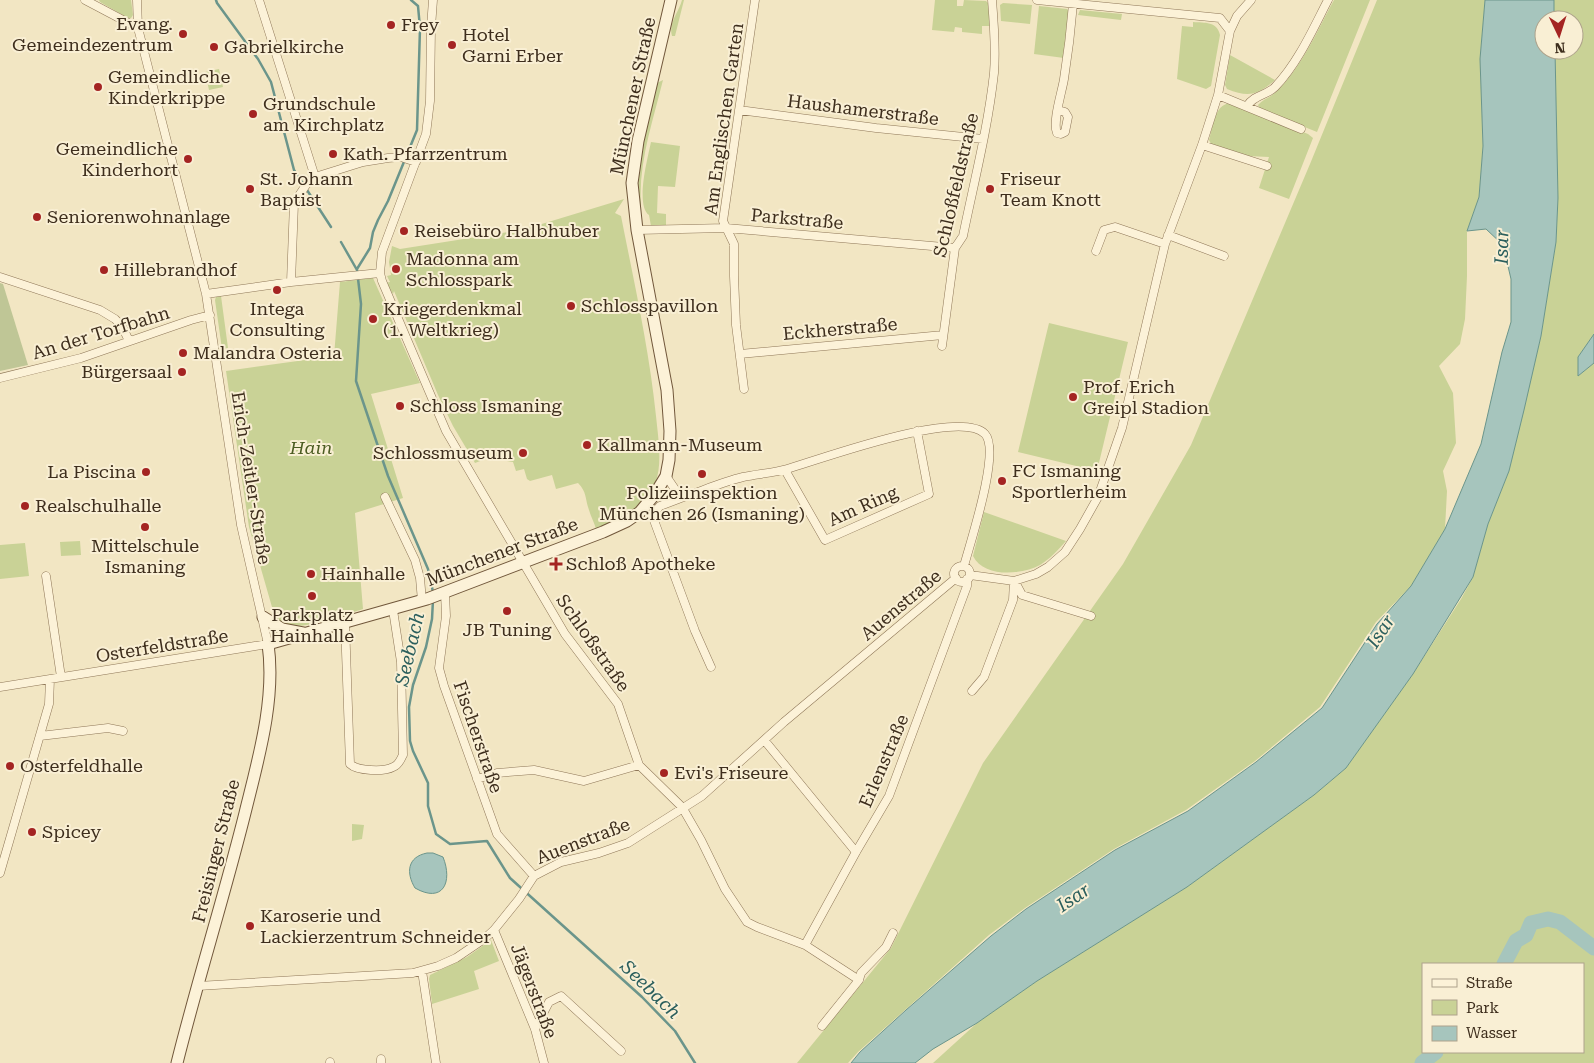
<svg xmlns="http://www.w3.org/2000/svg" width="1594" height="1063" viewBox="0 0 1594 1063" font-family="'Roboto Serif',serif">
	<rect width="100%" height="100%" fill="#f2e6c3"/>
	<path fill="#c9d296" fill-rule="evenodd" d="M99 0H131L133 15 131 18H128L100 2Z
		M682 0H684L675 36H672C668 23 679 12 682 0Z
		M935 0H957V6H963L964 0 986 1 989 4 990 26H982V34L962 32V28L955 27 954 32 932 30Z
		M1334 0H1370L1317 132 1260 109 1258 105C1263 99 1271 97 1276 92 1302 67 1317 31 1334 0Z
		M1377 0H1485L1480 59 1483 146 1479 197 1467 231V276L1465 319 1460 344 1439 366 1453 393 1456 443 1443 471 1447 491 1445 529 1411 586 1376 622 1320 707 1255 761 1186 810 1114 849 1025 908 989 935 858 1052 848 1063H797L891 948 983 763 1123 564 1191 445 1310 164Z
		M1554 0H1594V334L1578 357V376L1594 363V1063H933L977 1023 1037 981 1187 887 1314 795 1346 768 1413 674 1461 599 1473 577 1488 524 1509 471 1541 336 1556 242 1558 198 1555 50H1574V20H1554ZM1423 964H1583V1052H1423Z
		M1003 3 1032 5 1030 24 1001 21 1000 5Z
		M1039 6 1067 9 1069 11 1064 58 1034 54Z
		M1080 10 1122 14 1121 20 1078 15Z
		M1193 22C1205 23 1217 21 1220 35L1211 86 1206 89 1177 79 1182 26 1193 27Z
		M1230 55 1275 80C1258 95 1249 98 1227 89L1225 85Z
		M219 69 223 87 209 90 205 72Z
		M663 80C653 121 638 163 641 206L639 205 638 185 640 158 657 83Z
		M1230 103 1308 134 1313 138 1289 199 1259 188 1269 157 1247 156 1211 144 1209 140C1213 127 1214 105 1230 103Z
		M651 142 680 146 675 187 658 186 657 213 666 214V225L651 226 649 215C635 205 648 157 651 142Z
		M624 199 615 213 621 216C634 282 649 348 656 416 658 437 663 464 655 484 646 508 618 520 596 529 594 522 591 517 589 510 585 499 587 492 578 483L556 489 552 475 530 481 527 479 524 469 516 471 513 462 488 458 475 463 453 426 438 395 394 291 393 294 386 283 390 282 387 276 391 275 389 262 392 246 400 249 522 230Z
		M373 278 420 383 371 394 403 498 355 513 363 609C346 614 301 631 285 625 280 622 277 618 274 614L249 527 226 371 334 356 340 282Z
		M221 296 228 348 222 349 215 300 216 297Z
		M1049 323 1128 342 1097 471 1018 452Z
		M984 512 1066 541C1059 549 1050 559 1040 565 1021 575 984 578 973 556Z
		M80 541 81 555 61 556 60 542Z
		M25 543 29 576 0 579V545Z
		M352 824 364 825 362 839 352 841Z
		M491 940 499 961 474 971 479 989 432 1004 429 979 430 975 467 957Z"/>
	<path fill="#bfc696" d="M0 283 3 284 28 365 0 371Z"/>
	<path fill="#a6c5bd" stroke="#6b958b" d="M1485 0H1554V20H1544V50H1555L1558 198 1556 242 1541 336 1524 410 1509 471 1488 524 1473 577 1413 674 1346 768 1314 795 1187 887 1037 981 977 1023 933 1049 915 1063H851L860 1052 906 1010 991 936 1026 909 1115 850 1188 811 1256 762 1322 708 1377 624 1411 586 1445 529 1481 444 1502 352 1511 322V279L1503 245 1486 229 1467 231 1479 197 1483 146 1480 59Z
		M1594 334V363L1578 376V357Z
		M427 853H433L443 857C453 882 443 904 415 888 406 873 407 857 427 853Z"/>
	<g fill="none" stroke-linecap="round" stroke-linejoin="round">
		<path stroke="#6b958b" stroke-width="2.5" d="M216 0 217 3 258 59 271 82 294 170 331 227
			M341 242 357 270 361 304 356 381 388 476 428 569 433 592
			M357 269 370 248 373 232 378 220 388 201 417 130 420 28 418 6 411 0
			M433 600 432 619 426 647 413 685 409 707 410 741 413 751 428 783V806L436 834 450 844 487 841 510 878 642 997 675 1031 695 1063"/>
		<path stroke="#a6c5bd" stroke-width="15" d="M1504 964 1516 941 1526 935 1531 923 1548 919 1560 922 1594 948
			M1422 1063 1436 1052"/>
		<g stroke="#8f7758" stroke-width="9">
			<path id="minor" d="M85 0 138 28
				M259 0 315 177
				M433 0 431 27 430 101 426 134 382 252 380 273 382 281 446 431 565 634 618 704 639 765 682 807 701 840 725 889 747 922 757 927 805 945 859 980
				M1037 0 1220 18 1230 31
				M1218 95 1301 129
				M1247 106C1255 94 1266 96 1275 87 1298 63 1313 29 1328 0
				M739 110 876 128 983 139
				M1058 110 1065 112 1068 117 1065 132 1061 134 1057 133C1052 122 1062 92 1064 79 1068 54 1071 29 1073 4
				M1202 145 1267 166
				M637 230 726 228 955 248
				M1168 235 1224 256
				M1096 251 1104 230 1115 227 1165 244
				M0 277 100 310 115 319 122 326 129 341
				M291 282 294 203 306 185 315 177 363 162 388 158 401 157 416 162
				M206 294 291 282 380 273
				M942 346 955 248 963 236C974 182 988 128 994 73 996 49 994 24 992 0
				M740 354 943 335
				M0 378 81 358 191 320 210 315
				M744 389 736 325 734 276V244L723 221 755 0
				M785 470 825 540 929 494 917 431
				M666 476 681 498C702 491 722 482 743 477 757 474 773 473 787 469 821 459 960 408 985 434 1001 451 970 543 964 566
				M385 497 415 560 420 578 422 601
				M681 498 660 506 652 515 695 631 711 667
				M954 574a8 8 0 1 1 16 0a8 8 0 1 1-16 0Z
				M970 575 1014 581 1036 574 1048 567 1065 552 1080 529 1098 497 1122 428 1165 244 1202 145 1218 95 1230 31 1237 16 1251 0
				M46 576 61 677
				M1015 582 1022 595 1091 616
				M445 593 446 616 439 668 444 686 497 834 534 876
				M345 623 350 764C357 771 384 772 393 767 399 765 400 760 403 755L401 662 393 610
				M0 687 268 644 241 525 206 294 138 28 137 0
				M972 691 984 677 1013 600 1014 581
				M40 736 108 728 123 731
				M765 741 856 852
				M477 779 497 773 534 770 584 781 639 765
				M0 873 49 704 50 679
				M494 930 535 1029 544 1063
				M805 945 856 852 889 796 967 586V579
				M422 971 436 1063
				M198 986 413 973 438 966 456 958 484 939 494 930 519 899 534 876 561 862 599 853 628 843 702 796 784 722 956 578
				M822 1026 859 980 861 973 886 947 893 933
				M535 1029 549 1002 561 996 621 1051
				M381 1059V1063
				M330 1062V1063"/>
		</g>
		<g stroke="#71573b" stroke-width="13">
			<path id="secondary" d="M263 617 282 629 303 633
				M177 1063C198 979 224 897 245 813 258 760 276 699 268 644L427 599 603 532 627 521 640 512 655 494 666 476 669 460 670 431 667 390 637 230 632 183 638 141 671 0"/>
		</g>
		<use href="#minor" stroke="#fcf2d8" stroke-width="8"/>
		<use href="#secondary" stroke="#fcf2d8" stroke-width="11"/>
	</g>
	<g fill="#a42422" stroke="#f9efd4" stroke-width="2">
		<circle cx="391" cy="25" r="5"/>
		<circle cx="183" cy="34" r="5"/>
		<circle cx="452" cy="45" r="5"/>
		<circle cx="214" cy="47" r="5"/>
		<circle cx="98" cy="87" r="5"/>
		<circle cx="253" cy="114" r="5"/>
		<circle cx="333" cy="154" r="5"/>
		<circle cx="188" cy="159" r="5"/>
		<circle cx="250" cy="189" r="5"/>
		<circle cx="990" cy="189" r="5"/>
		<circle cx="37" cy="217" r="5"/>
		<circle cx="404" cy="231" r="5"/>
		<circle cx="396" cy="269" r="5"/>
		<circle cx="104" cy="270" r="5"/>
		<circle cx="277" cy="290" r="5"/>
		<circle cx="571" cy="306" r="5"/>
		<circle cx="373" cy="319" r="5"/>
		<circle cx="183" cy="353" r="5"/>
		<circle cx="182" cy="372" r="5"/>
		<circle cx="1073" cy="397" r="5"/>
		<circle cx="400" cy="406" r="5"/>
		<circle cx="587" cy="445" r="5"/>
		<circle cx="523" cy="453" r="5"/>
		<circle cx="146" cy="472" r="5"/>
		<circle cx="702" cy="474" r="5"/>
		<circle cx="1002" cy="481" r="5"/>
		<circle cx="25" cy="506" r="5"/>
		<circle cx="145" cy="527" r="5"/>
		<path d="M553.5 556.5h5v5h5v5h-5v5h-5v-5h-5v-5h5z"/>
		<circle cx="311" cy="574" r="5"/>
		<circle cx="312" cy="596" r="5"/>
		<circle cx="507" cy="611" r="5"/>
		<circle cx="10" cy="766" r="5"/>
		<circle cx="664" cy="773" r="5"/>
		<circle cx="32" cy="832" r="5"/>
		<circle cx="250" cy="926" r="5"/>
	</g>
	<g text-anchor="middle" stroke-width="4" stroke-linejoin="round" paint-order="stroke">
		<g font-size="18" fill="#3e2e1d" stroke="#f9efd4" text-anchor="start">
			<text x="173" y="30" text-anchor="end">Evang.<tspan x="173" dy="21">Gemeindezentrum</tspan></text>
			<text x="401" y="31">Frey</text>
			<text x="462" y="41">Hotel<tspan x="462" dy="21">Garni Erber</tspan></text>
			<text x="224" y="53">Gabrielkirche</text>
			<text x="108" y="83">Gemeindliche<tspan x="108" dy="21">Kinderkrippe</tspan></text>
			<text x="263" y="110">Grundschule<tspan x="263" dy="21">am Kirchplatz</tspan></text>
			<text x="178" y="155" text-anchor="end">Gemeindliche<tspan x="178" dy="21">Kinderhort</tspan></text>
			<text x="343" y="160">Kath. Pfarrzentrum</text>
			<text x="260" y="185">St. Johann<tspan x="260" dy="21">Baptist</tspan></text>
			<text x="1000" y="185">Friseur<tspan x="1000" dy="21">Team Knott</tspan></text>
			<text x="47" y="223">Seniorenwohnanlage</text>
			<text x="414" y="237">Reisebüro Halbhuber</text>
			<text x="406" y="265">Madonna am<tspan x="406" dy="21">Schlosspark</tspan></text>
			<text x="114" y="276">Hillebrandhof</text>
			<text x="581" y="312">Schlosspavillon</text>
			<text x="277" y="315" text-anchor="middle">Intega<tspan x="277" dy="21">Consulting</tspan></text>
			<text x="383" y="315">Kriegerdenkmal<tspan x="383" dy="21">(1. Weltkrieg)</tspan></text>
			<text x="193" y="359">Malandra Osteria</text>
			<text x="172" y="378" text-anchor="end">Bürgersaal</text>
			<text x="1083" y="393">Prof. Erich<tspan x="1083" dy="21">Greipl Stadion</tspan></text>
			<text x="410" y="412">Schloss Ismaning</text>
			<text x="597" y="451">Kallmann-Museum</text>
			<text x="513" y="459" text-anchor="end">Schlossmuseum</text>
			<text x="1012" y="477">FC Ismaning<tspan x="1012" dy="21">Sportlerheim</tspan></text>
			<text x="136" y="478" text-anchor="end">La Piscina</text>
			<text x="702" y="499" text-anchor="middle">Polizeiinspektion<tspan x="702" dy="21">München 26 (Ismaning)</tspan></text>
			<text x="35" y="512">Realschulhalle</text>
			<text x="145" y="552" text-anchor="middle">Mittelschule<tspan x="145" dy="21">Ismaning</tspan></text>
			<text x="566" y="570">Schloß Apotheke</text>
			<text x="321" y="580">Hainhalle</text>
			<text x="312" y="621" text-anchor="middle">Parkplatz<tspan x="312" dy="21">Hainhalle</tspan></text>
			<text x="507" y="636" text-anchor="middle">JB Tuning</text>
			<text x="20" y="772">Osterfeldhalle</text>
			<text x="674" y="779">Evi's Friseure</text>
			<text x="42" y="838">Spicey</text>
			<text x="260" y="922">Karoserie und<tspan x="260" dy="21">Lackierzentrum Schneider</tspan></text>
		</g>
		<g font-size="18" fill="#3e2e1d" stroke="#f9efd4">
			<text transform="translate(633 96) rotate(-78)" y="6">Münchener Straße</text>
			<text transform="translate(863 110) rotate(7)" y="6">Haushamerstraße</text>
			<text transform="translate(724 119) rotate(-82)" y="6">Am Englischen Garten</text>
			<text transform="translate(956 185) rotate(-77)" y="6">Schloßfeldstraße</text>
			<text transform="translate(797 219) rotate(5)" y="6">Parkstraße</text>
			<text transform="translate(840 329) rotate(-5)" y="6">Eckherstraße</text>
			<text transform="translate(101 333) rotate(-17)" y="6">An der Torfbahn</text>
			<text transform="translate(251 478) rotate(81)" y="6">Erich-Zeitler-Straße</text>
			<text transform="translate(863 506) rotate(-24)" y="6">Am Ring</text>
			<text transform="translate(502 552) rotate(-21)" y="6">Münchener Straße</text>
			<text transform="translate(901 605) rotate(-40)" y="6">Auenstraße</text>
			<text transform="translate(593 643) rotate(55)" y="6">Schloßstraße</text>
			<text transform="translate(162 646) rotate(-9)" y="6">Osterfeldstraße</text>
			<text transform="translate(478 737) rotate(71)" y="6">Fischerstraße</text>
			<text transform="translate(884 761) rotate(-67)" y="6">Erlenstraße</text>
			<text transform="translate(583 841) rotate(-21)" y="6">Auenstraße</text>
			<text transform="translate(216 851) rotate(-76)" y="6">Freisinger Straße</text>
			<text transform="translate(534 991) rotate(69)" y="6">Jägerstraße</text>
		</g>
		<g font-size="18" font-style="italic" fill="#4c5c22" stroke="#f9efd4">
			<text x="311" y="454">Hain</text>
		</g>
		<g font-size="19" font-style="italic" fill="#2b5f5d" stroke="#f9efd4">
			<text transform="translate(1501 247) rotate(-89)" y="7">Isar</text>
			<text transform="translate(1380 631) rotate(-57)" y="7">Isar</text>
			<text transform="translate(409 649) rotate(-77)" y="7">Seebach</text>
			<text transform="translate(1073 897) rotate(-34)" y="7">Isar</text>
			<text transform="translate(651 989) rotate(44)" y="7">Seebach</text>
		</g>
	</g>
	<rect x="1422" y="963" width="162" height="90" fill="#f9efd4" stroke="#aea28b"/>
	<rect x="1432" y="979" width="25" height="8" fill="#fcf2d8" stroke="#aea28b"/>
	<text x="1466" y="988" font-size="15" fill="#3e2e1d">Straße</text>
	<rect x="1432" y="1000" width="25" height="15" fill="#c9d296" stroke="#aea28b"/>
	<text x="1466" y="1013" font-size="15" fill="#3e2e1d">Park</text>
	<rect x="1432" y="1026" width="25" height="15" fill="#a6c5bd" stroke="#aea28b"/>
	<text x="1466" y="1038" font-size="15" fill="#3e2e1d">Wasser</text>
	<g transform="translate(1559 35) rotate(176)"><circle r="24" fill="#f9efd4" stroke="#aea28b"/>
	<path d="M0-4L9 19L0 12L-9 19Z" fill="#a42422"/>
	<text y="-8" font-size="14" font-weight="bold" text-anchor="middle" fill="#3e2e1d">N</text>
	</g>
</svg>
